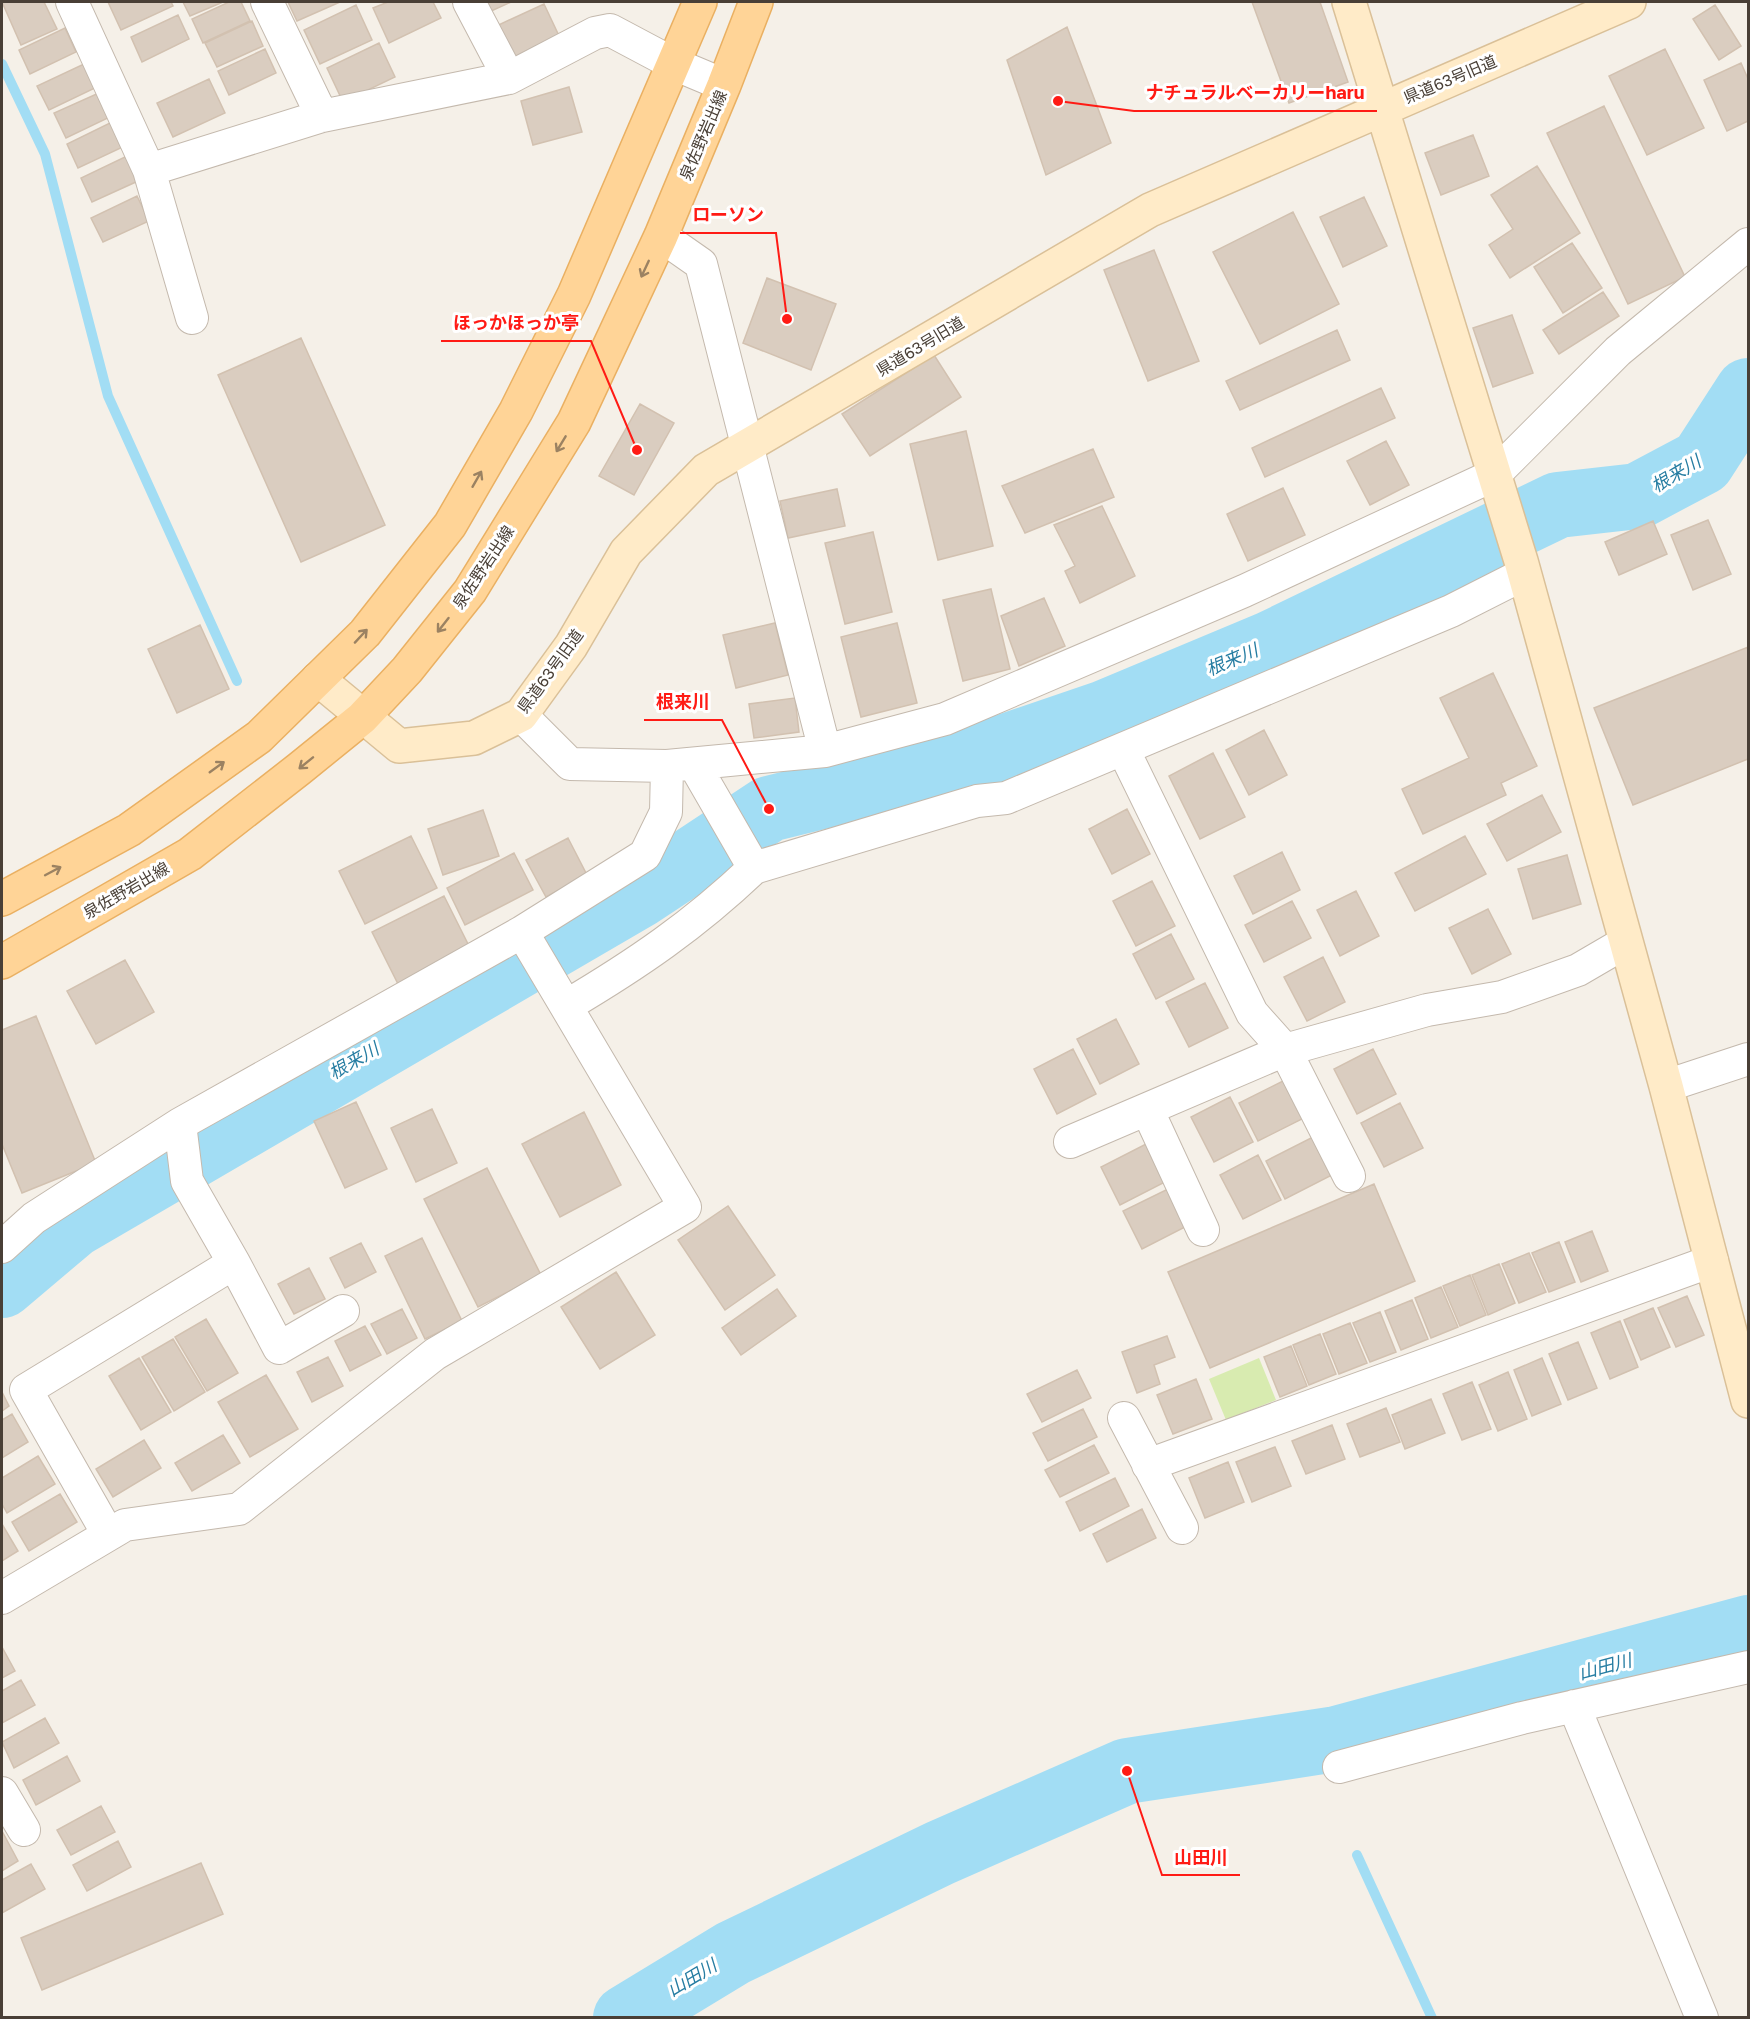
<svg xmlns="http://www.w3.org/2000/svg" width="1750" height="2019" viewBox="0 0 1750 2019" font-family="'Golos Text','Noto Sans JP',sans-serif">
	<rect width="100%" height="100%" fill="#f5f0e8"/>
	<path fill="#d8ebb0" d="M1259 1358 1276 1400 1226 1420 1209 1379Z"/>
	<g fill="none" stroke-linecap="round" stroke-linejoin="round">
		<path stroke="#a2ddf4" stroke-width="10" d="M2 64 45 154 108 396 237 681
			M1357 1855 1432 2018"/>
		<path stroke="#a2ddf4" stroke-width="66" d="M2 1285 73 1225 639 895 769 809 967 760 1105 713 1270 644 1558 505 1638 496 1702 462 1748 391
			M626 2018 733 1953 940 1853 1127 1771 1336 1739 1748 1628"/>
	</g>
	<path fill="#dacdc0" stroke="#d2c1b0" stroke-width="1.5" d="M2 2H44L57 29 21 45Z
		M108 2H171L173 6 121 30Z
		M183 2H223L190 16Z
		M229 2H241L250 21 203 43 192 19Z
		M288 2H340L297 21Z
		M388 2H433L441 18 389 43 373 8Z
		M484 2H511L489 12Z
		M1252 2H1320L1348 82 1289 103Z
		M544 4 560 38 508 62 492 28Z
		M356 5 372 40 320 64 304 30Z
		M1715 5 1741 46 1719 60 1693 19Z
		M178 15 189 39 142 62 131 37Z
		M252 21 263 46 217 67 205 43Z
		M1067 27 1111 143 1046 175 1007 60Z
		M65 28 76 52 30 74 19 50Z
		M379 43 395 77 343 102 327 68Z
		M265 49 276 73 229 95 218 71Z
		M1665 49 1704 128 1647 155 1609 76Z
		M1741 63 1748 79V121L1727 131 1704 80Z
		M84 64 95 88 49 110 37 86Z
		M209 79 225 113 173 137 157 103Z
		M569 87 582 132 533 145 521 101Z
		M101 92 112 116 66 138 54 113Z
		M1604 106 1685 277 1628 304 1547 133Z
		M114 121 125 146 78 168 67 144Z
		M1473 135 1489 176 1441 195 1425 153Z
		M127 156 138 181 92 202 81 178Z
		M1537 166 1580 233 1510 278 1489 245 1513 229 1491 195Z
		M137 196 149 221 103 242 91 218Z
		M1364 197 1387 246 1343 267 1320 217Z
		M1293 212 1339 304 1260 344 1213 252Z
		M1572 243 1602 288 1563 313 1534 267Z
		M1154 250 1199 361 1148 381 1104 270Z
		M767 278 836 304 811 370 743 343Z
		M1603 292 1619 316 1559 354 1543 330Z
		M1512 315 1533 373 1493 387 1473 328Z
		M1337 330 1350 360 1240 410 1226 381Z
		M301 338 385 525 301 562 218 375Z
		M934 355 961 397 870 456 842 414Z
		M1381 388 1395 418 1265 477 1252 448Z
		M640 404 674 423 634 495 599 476Z
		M966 431 993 546 938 560 910 444Z
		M1386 441 1409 485 1370 505 1347 461Z
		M1093 449 1114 497 1025 533 1002 486Z
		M1283 488 1305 535 1248 561 1227 514Z
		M837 489 845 526 788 538 780 501Z
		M1102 506 1135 576 1080 603 1065 571 1075 566 1054 525Z
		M1708 520 1731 574 1693 590 1671 535Z
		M1653 521 1667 554 1619 575 1605 542Z
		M873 532 892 612 845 624 825 543Z
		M991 589 1010 669 963 681 943 600Z
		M1044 598 1065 646 1019 666 1001 616Z
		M775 623 788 675 736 688 723 635Z
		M897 623 917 703 861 717 841 637Z
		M200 625 229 689 177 713 148 649Z
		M1748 647V759L1633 805 1594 708Z
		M1493 673 1537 766 1501 783 1506 795 1423 834 1402 789 1469 758 1440 698Z
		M795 698 799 732 754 738 749 704Z
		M1264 730 1287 775 1249 795 1226 750Z
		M1213 753 1245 817 1200 839 1169 776Z
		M1542 795 1561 832 1507 861 1487 824Z
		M1127 809 1150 854 1112 874 1089 829Z
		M483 810 499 856 443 875 428 829Z
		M411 836 437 888 365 924 339 871Z
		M1465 836 1486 874 1415 911 1395 873Z
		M568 838 587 875 546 897 526 860Z
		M1282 852 1300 890 1253 914 1234 876Z
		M514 853 533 890 465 925 447 888Z
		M1567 855 1581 904 1533 919 1518 869Z
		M1152 881 1175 926 1136 946 1113 901Z
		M1356 891 1379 936 1340 956 1317 910Z
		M444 896 470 948 398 984 372 932Z
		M1292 901 1311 938 1264 962 1245 925Z
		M1488 909 1511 954 1472 974 1449 928Z
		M1171 934 1194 979 1156 999 1133 954Z
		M1323 957 1345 1002 1307 1021 1284 977Z
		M125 960 154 1012 96 1044 67 991Z
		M1205 983 1228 1028 1189 1047 1166 1002Z
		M36 1016 96 1163 22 1193 2 1144V1030Z
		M1116 1019 1139 1064 1100 1084 1077 1039Z
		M1073 1049 1096 1094 1057 1114 1034 1069Z
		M1373 1049 1396 1094 1357 1114 1334 1069Z
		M1287 1079 1306 1117 1258 1141 1239 1103Z
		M1230 1097 1253 1142 1214 1162 1191 1117Z
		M356 1102 387 1169 345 1188 314 1121Z
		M1400 1103 1423 1148 1384 1167 1361 1123Z
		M432 1109 457 1163 416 1182 391 1128Z
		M584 1112 621 1185 560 1217 522 1144Z
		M1313 1137 1332 1175 1285 1199 1266 1161Z
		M1148 1143 1167 1181 1120 1205 1101 1167Z
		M1258 1155 1281 1200 1243 1219 1220 1175Z
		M487 1168 541 1275 478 1307 424 1199Z
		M1374 1184 1415 1281 1210 1368 1168 1272Z
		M1170 1188 1189 1225 1142 1249 1123 1211Z
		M728 1206 775 1275 725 1310 678 1240Z
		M1592 1231 1608 1271 1581 1282 1565 1242Z
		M422 1238 462 1321 425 1339 385 1256Z
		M1559 1242 1575 1282 1549 1292 1532 1253Z
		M361 1243 376 1272 345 1288 330 1258Z
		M1529 1253 1546 1292 1519 1303 1502 1264Z
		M1499 1264 1515 1303 1488 1315 1472 1275Z
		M309 1268 325 1299 294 1314 278 1284Z
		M616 1272 655 1335 600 1369 561 1307Z
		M1470 1275 1486 1315 1460 1326 1443 1286Z
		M1441 1287 1458 1327 1431 1338 1415 1298Z
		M777 1289 796 1316 741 1355 722 1328Z
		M1687 1296 1704 1335 1676 1347 1658 1308Z
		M1412 1300 1428 1339 1401 1350 1385 1311Z
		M1653 1308 1670 1347 1641 1360 1624 1320Z
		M402 1309 417 1338 387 1354 371 1324Z
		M1380 1312 1396 1352 1370 1362 1353 1323Z
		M206 1319 238 1373 207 1391 175 1337Z
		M1620 1321 1638 1367 1610 1379 1591 1333Z
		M1350 1323 1367 1363 1339 1374 1323 1334Z
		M365 1326 381 1355 350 1371 335 1341Z
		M1320 1334 1336 1374 1309 1385 1293 1345Z
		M1167 1336 1175 1357 1154 1365 1160 1384 1137 1393 1122 1352Z
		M173 1339 205 1392 174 1411 142 1357Z
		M1578 1342 1597 1388 1568 1400 1549 1354Z
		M1291 1346 1307 1386 1280 1397 1264 1357Z
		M328 1357 343 1386 312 1402 297 1372Z
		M139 1358 171 1412 141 1430 109 1376Z
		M1542 1358 1561 1404 1532 1416 1514 1370Z
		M1077 1370 1091 1398 1042 1422 1027 1394Z
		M1508 1372 1527 1419 1498 1431 1479 1385Z
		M266 1375 298 1429 250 1457 218 1402Z
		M1196 1379 1212 1419 1173 1434 1157 1395Z
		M1472 1382 1491 1429 1462 1440 1443 1394Z
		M2 1392 9 1406 2 1411Z
		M1431 1399 1445 1433 1405 1449 1392 1415Z
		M1386 1408 1400 1442 1360 1457 1347 1424Z
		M1083 1409 1097 1437 1048 1461 1033 1433Z
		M12 1414 28 1442 2 1458V1420Z
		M1332 1425 1345 1459 1306 1474 1292 1441Z
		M223 1435 240 1463 192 1491 175 1463Z
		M144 1440 161 1468 113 1497 96 1469Z
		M1094 1445 1109 1473 1060 1497 1045 1470Z
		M1275 1447 1291 1486 1252 1502 1236 1462Z
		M38 1456 55 1484 7 1513 2 1504V1478Z
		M1228 1462 1244 1502 1205 1518 1189 1478Z
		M1115 1478 1129 1506 1080 1531 1066 1502Z
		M60 1494 77 1522 29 1551 12 1522Z
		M1142 1509 1156 1538 1107 1562 1093 1534Z
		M2 1524 18 1551 2 1561Z
		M2 1647 15 1671 2 1678Z
		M21 1680 35 1705 2 1723V1691Z
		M45 1718 59 1743 14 1768 2 1742Z
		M67 1756 80 1781 36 1805 23 1780Z
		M101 1806 115 1832 71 1855 57 1830Z
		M2 1831 18 1861 2 1871Z
		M118 1841 131 1867 87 1891 73 1865Z
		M201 1863 223 1914 42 1990 21 1938Z
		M31 1864 45 1889 2 1913V1880Z"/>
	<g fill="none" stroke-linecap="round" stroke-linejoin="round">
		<g stroke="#c4b9ad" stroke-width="34">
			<path id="street" d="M72 2 149 170 322 116 509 78 595 33 610 30 674 64 724 85
				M267 2 322 116
				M469 2 509 78
				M149 170 192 318
				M661 236 701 264 825 751
				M521 715 570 764 667 766 825 751 945 719 1244 591 1494 475 1618 351 1748 244
				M1123 749 1252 1013 1285 1050 1427 1010 1502 997 1578 970 1626 942
				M694 764 754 868 977 801 1006 798 1451 611 1524 574
				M566 1006C637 964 694 925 754 868
				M1666 1086 1748 1059
				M1147 1109 1203 1230
				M180 1124 187 1181 234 1263
				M1070 1142 1285 1050 1349 1176
				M2 1247 34 1218 180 1124 522 932
				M1124 1418 1182 1528
				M1148 1465 1712 1261
				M108 1534 26 1390 234 1263 279 1348 343 1311
				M2 1598 125 1525 239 1509 435 1354 685 1207 522 932 645 855 666 812 667 766
				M1574 1706 1702 2018
				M1339 1767 1522 1718 1748 1667
				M2 1793 24 1830"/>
		</g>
		<g stroke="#dac098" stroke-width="36">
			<path id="secondary" d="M1349 2 1521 561 1666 1086 1748 1401
				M318 679 399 746 474 738 521 715 571 646 626 552 706 470 1150 210 1629 2"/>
		</g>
		<g stroke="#eab062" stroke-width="36">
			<path id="primary" d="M2 899 129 830 259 737 365 633 450 525 516 411 574 295 700 2
				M2 962 190 854 299 769 362 718 407 670 470 591 574 422 661 236 724 85 756 2"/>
		</g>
		<use href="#street" stroke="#fff" stroke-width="32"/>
		<use href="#secondary" stroke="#ffebc8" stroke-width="33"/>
		<use href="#primary" stroke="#ffd497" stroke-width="33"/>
	</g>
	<defs><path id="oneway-shaft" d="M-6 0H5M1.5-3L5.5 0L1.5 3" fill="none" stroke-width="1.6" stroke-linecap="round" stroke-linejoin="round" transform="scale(1.5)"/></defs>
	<g stroke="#9b8262">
		<use href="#oneway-shaft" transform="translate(645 269) rotate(115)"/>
		<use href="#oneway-shaft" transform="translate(561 444) rotate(121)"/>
		<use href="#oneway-shaft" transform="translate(477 479) rotate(-60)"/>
		<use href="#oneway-shaft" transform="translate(443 625) rotate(128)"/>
		<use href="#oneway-shaft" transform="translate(361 636) rotate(-47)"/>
		<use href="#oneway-shaft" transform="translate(306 763) rotate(141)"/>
		<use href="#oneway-shaft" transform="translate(217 767) rotate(-36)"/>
		<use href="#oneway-shaft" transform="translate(53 871) rotate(-28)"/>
	</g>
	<g text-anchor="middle" stroke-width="6" stroke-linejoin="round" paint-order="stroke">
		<g font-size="16" fill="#493f36" stroke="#fff">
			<text transform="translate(1450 79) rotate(-23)" y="6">県道63号旧道</text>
			<text transform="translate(703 135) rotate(-67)" y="6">泉佐野岩出線</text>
			<text transform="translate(920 346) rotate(-31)" y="6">県道63号旧道</text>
			<text transform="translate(483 567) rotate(-56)" y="6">泉佐野岩出線</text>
			<text transform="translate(550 671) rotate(-54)" y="6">県道63号旧道</text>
			<text transform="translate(126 890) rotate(-30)" y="6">泉佐野岩出線</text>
		</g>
		<g font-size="18" font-style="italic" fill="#267da2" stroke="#fff">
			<text transform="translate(1676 474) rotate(-31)" y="6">根来川</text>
			<text transform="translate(1232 660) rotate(-23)" y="6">根来川</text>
			<text transform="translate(354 1061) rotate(-30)" y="6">根来川</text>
			<text transform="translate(1605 1667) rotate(-15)" y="6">山田川</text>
			<text transform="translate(692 1978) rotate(-31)" y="6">山田川</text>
		</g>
	</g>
	<path fill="none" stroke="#ff1b15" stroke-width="2" d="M1058 101L1134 111H1377M787 319L776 233H680M637 450L591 341H441M769 809L722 720H644M1127 1771L1162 1875H1240"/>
	<g fill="#ff1b15" stroke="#fff" stroke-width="2">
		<circle cx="1058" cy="101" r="6"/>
		<circle cx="787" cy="319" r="6"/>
		<circle cx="637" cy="450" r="6"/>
		<circle cx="769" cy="809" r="6"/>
		<circle cx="1127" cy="1771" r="6"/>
	</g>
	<g font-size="18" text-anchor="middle" font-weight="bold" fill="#ff1b15" stroke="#fff" stroke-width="6" stroke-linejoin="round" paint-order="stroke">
		<text x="1255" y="99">ナチュラルベーカリーharu</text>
		<text x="728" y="221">ローソン</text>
		<text x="516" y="329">ほっかほっか亭</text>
		<text x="683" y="708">根来川</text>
		<text x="1201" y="1864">山田川</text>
	</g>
	<rect width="1750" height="2019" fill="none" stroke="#493f36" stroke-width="6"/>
</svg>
